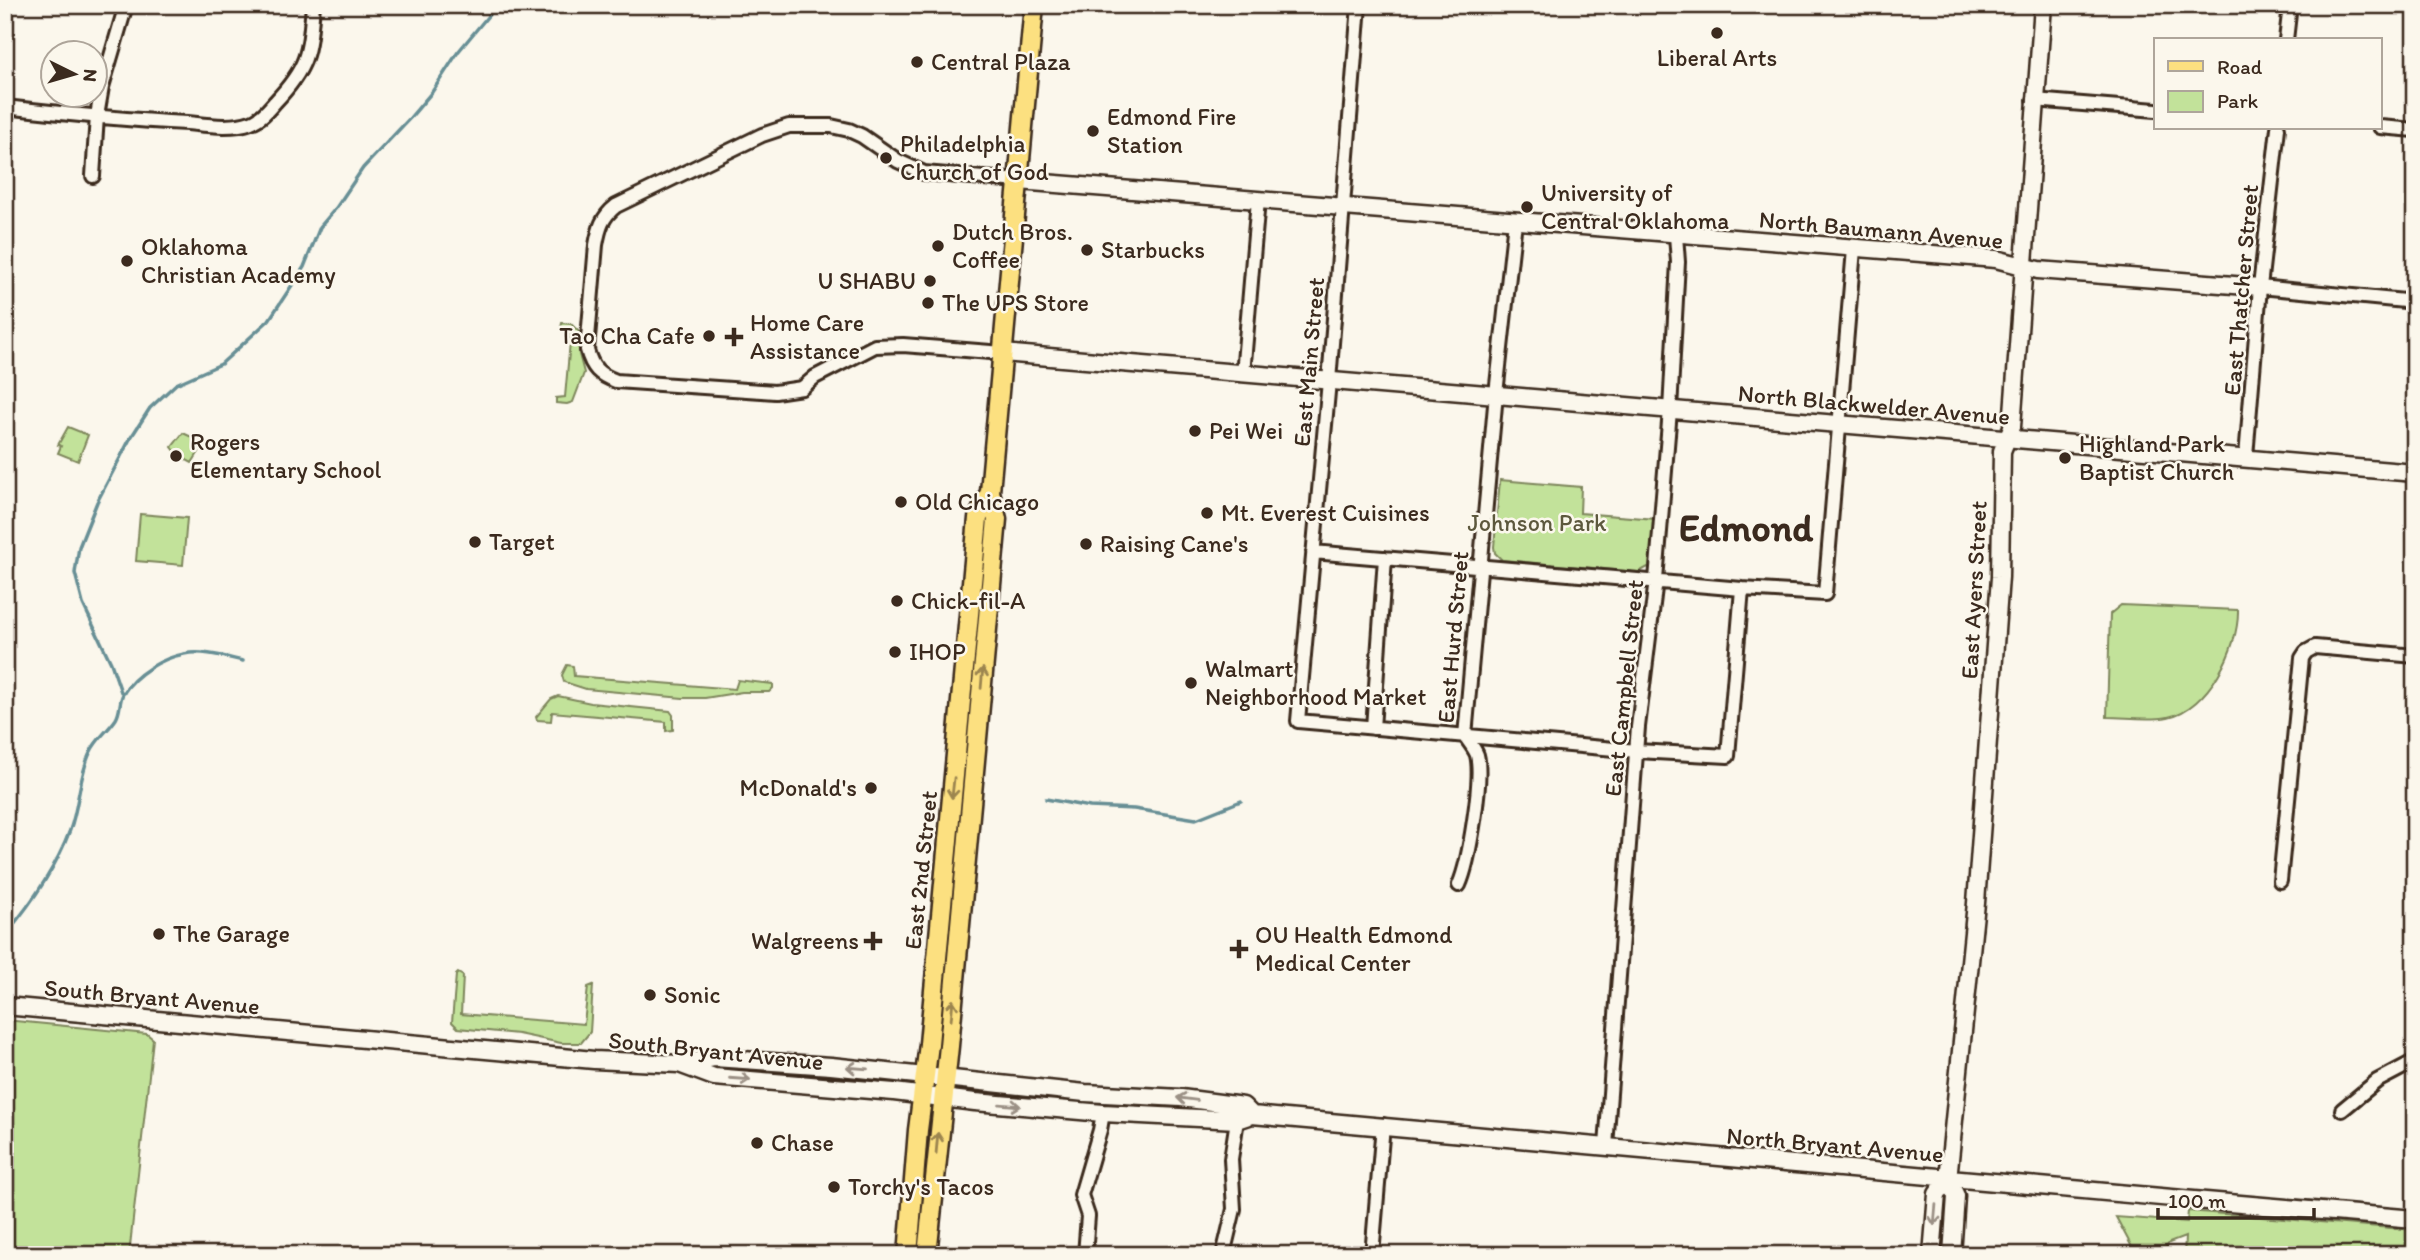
<svg xmlns="http://www.w3.org/2000/svg" width="2420" height="1260" viewBox="0 0 2420 1260" font-family="Itim,sans-serif">
	<rect width="100%" height="100%" fill="#fbf7ec"/>
	<filter id="ink" filterUnits="userSpaceOnUse"><feTurbulence type="fractalNoise" baseFrequency=".0143" numOctaves="2"/><feDisplacementMap in="SourceGraphic" scale="14" xChannelSelector="R" yChannelSelector="G"/><feConvolveMatrix kernelMatrix="1 2 1 2 8 2 1 2 1" color-interpolation-filters="sRGB"/></filter>
	<g filter="url(#ink)">
		<path fill="#c2e29a" stroke="#7e865c" stroke-width="2" d="M562 323 571 324 579 332V354L584 373 573 402 567 404 556 403V398L565 397 571 330 561 328Z
			M68 427 88 435 78 461 58 453 61 446 58 445Z
			M183 433 196 439 202 447 192 463 179 456 172 447Z
			M1500 480 1581 487 1580 513 1656 519 1650 566 1639 572 1502 560 1495 553 1494 547Z
			M140 514 187 518 183 565 136 561Z
			M2121 605 2238 610C2239 648 2208 709 2168 717 2149 721 2126 717 2107 717L2110 614Z
			M567 665 573 666 574 676 735 689 738 680 773 684V688L769 692H742L705 698H683L586 689 564 682 562 675Z
			M558 696 591 703 670 711 673 715V730L666 731V722L552 712 551 721 537 720 536 717 551 699Z
			M458 973 463 976 461 1014 584 1024 588 987 593 985 590 1032 581 1043H561L518 1034 458 1028 452 1022 456 975Z
			M5 1020 147 1034 153 1039 129 1255H5Z
			M2188 1211 2415 1230V1255H2184L2185 1237 2169 1243 2161 1255H2127L2133 1249 2116 1217 2187 1222Z"/>
		<g fill="none" stroke-linecap="round" stroke-linejoin="round">
			<path stroke="#678f95" stroke-width="3.5" d="M124 693 121 692 111 663 83 604 75 573 79 547 97 502 130 439 150 408 176 384 221 364 269 320 304 267 320 227 336 208 363 168 410 118 432 92 458 52 497 5
				M1046 799 1090 807 1134 809 1196 819 1241 801
				M5 935C31 904 56 868 70 830 79 806 79 776 90 753 96 739 108 731 116 719 121 711 119 701 123 694 135 674 162 658 184 654 203 650 225 657 243 661"/>
			<g stroke="#3b2a1e" stroke-width="18">
				<path id="street" d="M1359 5 1329 381 1298 721 1637 751 1728 756 1742 589
					M2286 40 2290 5
					M2034 100 2156 110
					M5 107C66 114 126 120 187 123 207 125 232 129 251 122 261 119 269 109 275 102 309 66 309 52 313 5
					M2380 127 2415 130
					M93 176 97 116 102 87 126 5
					M2260 287 2415 302
					M1003 353 903 345 875 346 815 377 802 388 775 392 616 381C599 375 592 368 587 350L596 245C599 228 602 217 616 206L762 135 789 126H831L849 130 862 136 898 161 924 173 1019 181
					M1243 374 1258 200
					M2246 457 2260 287 2278 128
					M1313 552 1742 589 1825 594 1854 249
					M1373 728 1385 558
					M2280 881 2302 658 2306 652 2315 647 2415 656
					M1459 885C1469 863 1483 778 1477 755 1475 749 1469 742 1465 736L1496 394 1515 221
					M2342 1110 2377 1081 2415 1061
					M1606 1146 1638 727 1656 580 1670 410 1678 262 1676 235
					M1085 1255 1088 1216 1081 1195 1100 1130 1103 1113
					M1223 1255 1234 1209 1231 1159 1237 1120
					M1372 1255 1383 1125"/>
			</g>
			<g stroke="#3b2a1e" stroke-width="21">
				<path id="secondary" d="M1019 181 1996 259 2038 270 2260 287
					M1003 353 2415 473
					M5 1006 594 1060 679 1064 714 1077 894 1092 975 1102 1103 1113 1237 1120 1252 1115C1639 1150 2027 1186 2415 1219
					M680 1064 714 1058 831 1066 1085 1093 1181 1098 1243 1106 1252 1115
					M1932 1255 1937 1194 1948 1179
					M1952 1255 1956 1196 1948 1179 1976 903 2000 577 2002 451 2012 427 2043 5"/>
			</g>
			<g stroke="#3b2a1e" stroke-width="23">
				<path id="primary" d="M908 1255 918 1130 929 1044 978 518 990 492 1034 5
					M927 1255 949 1046 997 519 990 492"/>
			</g>
			<use href="#street" stroke="#fbf7ec" stroke-width="12"/>
			<use href="#secondary" stroke="#fbf7ec" stroke-width="16"/>
			<use href="#primary" stroke="#fce080" stroke-width="18"/>
		</g>
		<defs><path id="oneway-shaft" d="M-6 0H5M1.5-3L5.5 0L1.5 3" fill="none" stroke-width="1.6" stroke-linecap="round" stroke-linejoin="round" transform="scale(1.75)"/></defs>
		<g stroke="#9c854f">
			<use href="#oneway-shaft" transform="translate(982 678) rotate(-85)"/>
			<use href="#oneway-shaft" transform="translate(953 788) rotate(96)"/>
			<use href="#oneway-shaft" transform="translate(952 1010) rotate(-85)"/>
			<use href="#oneway-shaft" transform="translate(937 1143) rotate(-85)"/>
		</g>
		<g stroke="#9b9085">
			<use href="#oneway-shaft" transform="translate(857 1068) rotate(-175)"/>
			<use href="#oneway-shaft" transform="translate(740 1079) rotate(4)"/>
			<use href="#oneway-shaft" transform="translate(1187 1099) rotate(-173)"/>
			<use href="#oneway-shaft" transform="translate(1010 1105) rotate(5)"/>
			<use href="#oneway-shaft" transform="translate(1935 1215) rotate(95)"/>
		</g>
	</g>
	<g fill="#3b2a1e" stroke="#fbf7ec" stroke-width="2.5">
		<circle cx="1717" cy="33" r="7"/>
		<circle cx="917" cy="62" r="7"/>
		<circle cx="1093" cy="131" r="7"/>
		<circle cx="886" cy="158" r="7"/>
		<circle cx="1527" cy="207" r="7"/>
		<circle cx="938" cy="246" r="7"/>
		<circle cx="1087" cy="250" r="7"/>
		<circle cx="127" cy="261" r="7"/>
		<circle cx="930" cy="281" r="7"/>
		<circle cx="928" cy="303" r="7"/>
		<circle cx="709" cy="336" r="7"/>
		<path d="M730.5 326.5h7v7h7v7h-7v7h-7v-7h-7v-7h7z"/>
		<circle cx="1195" cy="431" r="7"/>
		<circle cx="176" cy="456" r="7"/>
		<circle cx="2065" cy="458" r="7"/>
		<circle cx="901" cy="502" r="7"/>
		<circle cx="1207" cy="513" r="7"/>
		<circle cx="475" cy="542" r="7"/>
		<circle cx="1086" cy="544" r="7"/>
		<circle cx="897" cy="601" r="7"/>
		<circle cx="895" cy="652" r="7"/>
		<circle cx="1191" cy="683" r="7"/>
		<circle cx="871" cy="788" r="7"/>
		<circle cx="159" cy="934" r="7"/>
		<path d="M869.5 930.5h7v7h7v7h-7v7h-7v-7h-7v-7h7z"/>
		<path d="M1235.5 938.5h7v7h7v7h-7v7h-7v-7h-7v-7h7z"/>
		<circle cx="650" cy="995" r="7"/>
		<circle cx="757" cy="1143" r="7"/>
		<circle cx="834" cy="1187" r="7"/>
	</g>
	<g text-anchor="middle" stroke-width="5" stroke-linejoin="round" paint-order="stroke">
		<g font-size="24" fill="#3b2a1e" stroke="#fbf7ec" text-anchor="start">
			<text x="1717" y="66" text-anchor="middle">Liberal Arts</text>
			<text x="931" y="70">Central Plaza</text>
			<text x="1107" y="125">Edmond Fire<tspan x="1107" dy="28">Station</tspan></text>
			<text x="900" y="152">Philadelphia<tspan x="900" dy="28">Church of God</tspan></text>
			<text x="1541" y="201">University of<tspan x="1541" dy="28">Central Oklahoma</tspan></text>
			<text x="952" y="240">Dutch Bros.<tspan x="952" dy="28">Coffee</tspan></text>
			<text x="141" y="255">Oklahoma<tspan x="141" dy="28">Christian Academy</tspan></text>
			<text x="1101" y="258">Starbucks</text>
			<text x="916" y="289" text-anchor="end">U SHABU</text>
			<text x="942" y="311">The UPS Store</text>
			<text x="750" y="331">Home Care<tspan x="750" dy="28">Assistance</tspan></text>
			<text x="695" y="344" text-anchor="end">Tao Cha Cafe</text>
			<text x="1209" y="439">Pei Wei</text>
			<text x="190" y="450">Rogers<tspan x="190" dy="28">Elementary School</tspan></text>
			<text x="2079" y="452">Highland Park<tspan x="2079" dy="28">Baptist Church</tspan></text>
			<text x="915" y="510">Old Chicago</text>
			<text x="1221" y="521">Mt. Everest Cuisines</text>
			<text x="489" y="550">Target</text>
			<text x="1100" y="552">Raising Cane's</text>
			<text x="911" y="609">Chick-fil-A</text>
			<text x="909" y="660">IHOP</text>
			<text x="1205" y="677">Walmart<tspan x="1205" dy="28">Neighborhood Market</tspan></text>
			<text x="857" y="796" text-anchor="end">McDonald's</text>
			<text x="173" y="942">The Garage</text>
			<text x="1255" y="943">OU Health Edmond<tspan x="1255" dy="28">Medical Center</tspan></text>
			<text x="859" y="949" text-anchor="end">Walgreens</text>
			<text x="664" y="1003">Sonic</text>
			<text x="771" y="1151">Chase</text>
			<text x="848" y="1195">Torchy's Tacos</text>
		</g>
		<g font-size="24" fill="#3b2a1e" stroke="#fbf7ec">
			<text transform="translate(1881 230) rotate(5)" y="8">North Baumann Avenue</text>
			<text transform="translate(2241 290) rotate(-85)" y="8">East Thatcher Street</text>
			<text transform="translate(1309 362) rotate(-85)" y="8">East Main Street</text>
			<text transform="translate(1874 405) rotate(5)" y="8">North Blackwelder Avenue</text>
			<text transform="translate(1974 590) rotate(-87)" y="8">East Ayers Street</text>
			<text transform="translate(1453 637) rotate(-85)" y="8">East Hurd Street</text>
			<text transform="translate(1624 688) rotate(-84)" y="8">East Campbell Street</text>
			<text transform="translate(921 870) rotate(-84)" y="8">East 2nd Street</text>
			<text transform="translate(152 997) rotate(5)" y="8">South Bryant Avenue</text>
			<text transform="translate(716 1051) rotate(6)" y="8">South Bryant Avenue</text>
			<text transform="translate(1835 1145) rotate(5)" y="8">North Bryant Avenue</text>
		</g>
		<g font-size="24" fill="#5d583d" stroke="#fbf7ec">
			<text x="1537" y="531">Johnson Park</text>
		</g>
		<g font-size="38" font-weight="bold" fill="#3b2a1e" stroke="#fbf7ec">
			<text x="1746" y="541">Edmond</text>
		</g>
	</g>
	<rect width="2420" height="1260" fill="none" stroke="#fbf7ec" stroke-width="28"/>
	<rect x="14" y="14" width="2392" height="1232" fill="none" stroke="#3b2a1e" stroke-width="2.5" filter="url(#ink)"/>
	<rect x="2154" y="38" width="228" height="91" fill="#fbf7ec" stroke="#aea59a" stroke-width="2"/>
	<rect x="2168" y="61" width="35" height="10" fill="#fce080" stroke="#aea59a" stroke-width="2"/>
	<text x="2217" y="74" font-size="21" fill="#3b2a1e">Road</text>
	<rect x="2168" y="91" width="35" height="21" fill="#c2e29a" stroke="#aea59a" stroke-width="2"/>
	<text x="2217" y="108" font-size="21" fill="#3b2a1e">Park</text>
	<g transform="translate(74 74) rotate(95)"><circle r="33" fill="#fbf7ec" stroke="#aea59a" stroke-width="2"/>
	<path d="M0-5L12 26L0 18L-12 26Z" fill="#3b2a1e"/>
	<text y="-10" font-size="19" font-weight="bold" text-anchor="middle" fill="#3b2a1e">N</text>
	</g>
	<path d="M2158 1208v10h156v-10" fill="none" stroke="#3b2a1e" stroke-width="3.5"/>
	<text x="2168" y="1208" font-size="21" fill="#3b2a1e" stroke="#fbf7ec" stroke-width="5" paint-order="stroke">100 m</text>
</svg>
